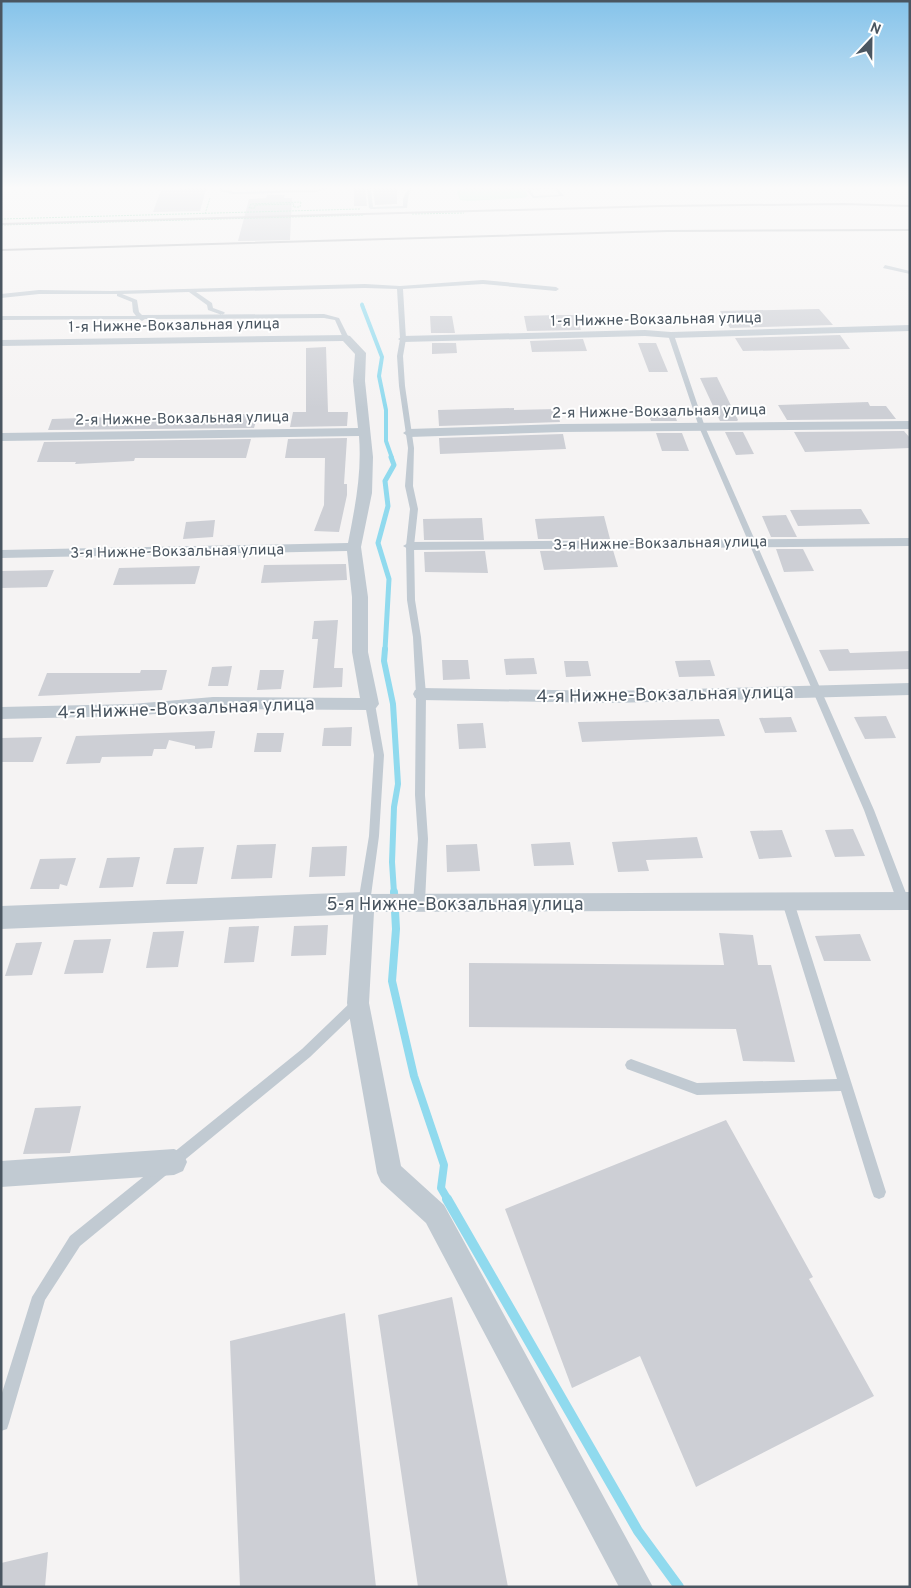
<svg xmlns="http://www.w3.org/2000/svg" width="911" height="1588" viewBox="0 0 911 1588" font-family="Overpass,sans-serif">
	<rect width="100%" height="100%" fill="#f5f3f3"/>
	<path fill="#c3f1d5" d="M516 186 524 187 528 196 523 198 467 201 460 200 457 192 461 189Z"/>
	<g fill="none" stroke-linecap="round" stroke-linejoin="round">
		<path stroke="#90daee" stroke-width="3" d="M362 304 363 307"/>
		<path stroke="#90daee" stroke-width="4" d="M362 305 382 357 379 376 386 410V441L392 458"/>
		<path stroke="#90daee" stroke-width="5" d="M385 650 389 579 378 543 388 506 385 481 394 465 391 457"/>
		<path stroke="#90daee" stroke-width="6" d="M385 649 384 661 393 704 398 784 394 807 392 862 394 893"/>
		<path stroke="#90daee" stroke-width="8" d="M394 892 396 929 392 981 414 1076 444 1165 441 1188 448 1200"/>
		<path stroke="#90daee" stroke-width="10" d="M447 1199 638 1531 679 1587"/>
	</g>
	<path fill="#cdcfd5" d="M187 186H207L200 211 153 212 161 190 186 189Z
		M354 186H397V204L375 205 373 189 367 186 365 188 367 206H354Z
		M267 195H285L284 198H292L290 240 238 241 249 199 266 198Z
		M819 309 833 325 730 328 720 311Z
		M556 315H576L581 330 527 331 524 316Z
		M430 316H452L455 333H431Z
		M840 335 850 349 743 351 735 338Z
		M583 339 587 351 532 352 530 341Z
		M432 343H456L457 353 432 354Z
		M638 343H656L668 372H649Z
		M326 347 328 412H348L347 426 290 427 293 412H306V348Z
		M717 377 738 420 737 421H720L700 378Z
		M868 402 870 406H886L896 419 787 420 778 405Z
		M514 408V410L557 409 560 422 439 426 438 410Z
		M673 410 677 421H651L647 411Z
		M234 414H258L254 428 48 430 52 419 142 416 141 419Z
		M904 431 910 438V448L805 452 794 432Z
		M725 432H743L754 454 736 455Z
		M656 433H682L689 451H662Z
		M563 434 566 449 440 454 439 438Z
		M347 438 344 484H347V495L339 532 314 531 324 505 325 458H285L288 439Z
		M251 439 246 458H135L134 461 75 464 76 462H37L44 442Z
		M861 509 870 524 798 526 790 510Z
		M786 515 797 537H771L762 516Z
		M604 516 610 539H538L535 519Z
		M482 518 484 540H424L423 519Z
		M215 520 213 537 183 539 186 522Z
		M776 549H803L814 571 784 572Z
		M613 550 618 567 544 570 540 551Z
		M485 551 488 573 425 572 424 552Z
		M346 564 347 580 261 583 264 565Z
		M200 566 195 584 113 585 119 568Z
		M54 570 47 587 1 588V571Z
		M338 620 334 668H343L342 687 313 688 318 639H312L314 621Z
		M848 649 850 653 910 651V669L829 671 819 650Z
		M534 658 537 674 506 675 504 659Z
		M442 660H468L470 679 443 680Z
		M710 660 715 676 679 677 675 661Z
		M564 661H588L591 676 566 677Z
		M232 666 228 686H208L212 667Z
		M141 670H167L162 690 38 696 47 673H140Z
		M260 670H284L281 689 257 690Z
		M886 716 896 738 865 739 854 717Z
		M791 717 797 732 765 733 759 718Z
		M719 719 725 736 582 742 578 722Z
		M483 723 486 748 459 749 457 724Z
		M352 727 351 746H322L324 728Z
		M215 731 212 748 195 749V746L169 740 166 749H154L152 756 102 757 100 763 66 764 76 736Z
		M257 733H284L281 752H254Z
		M42 737 33 762H1V738Z
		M853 829 865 856 835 857 825 830Z
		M782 830 792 857 759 859 750 831Z
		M697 837 703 858 646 860 649 871 618 872 612 842Z
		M570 842 574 865 534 866 531 844Z
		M276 844 272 878 231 879 237 845Z
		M477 844 480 871 447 872 446 845Z
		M347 846 345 876 309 877 312 847Z
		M204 847 197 884H166L174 848Z
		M140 857 133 887 99 888 107 858Z
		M76 858 67 886 60 884 59 889H30L40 859Z
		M328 925 326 955 291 956 294 926Z
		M259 926 254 962 224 963 229 927Z
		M184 931 178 967 146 968 153 932Z
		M719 933 753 935 758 965H771L795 1062 743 1061 736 1029 469 1027V963L724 965Z
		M860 934 871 961H824L815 936Z
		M111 939 103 973 64 974 74 940Z
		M42 942 32 975 5 976 16 943Z
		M81 1106 70 1153 23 1154 35 1108Z
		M726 1120 813 1277 809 1279 874 1396 696 1487 640 1356 572 1388 505 1209Z
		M452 1297 508 1587H418L378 1315Z
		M345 1313 376 1587H240L230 1341Z
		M48 1552 45 1587H1V1563Z"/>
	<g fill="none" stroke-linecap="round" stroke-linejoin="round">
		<path stroke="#7ad0a6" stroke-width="1" stroke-dasharray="2 1" stroke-linecap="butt" d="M301 202 300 207H293L294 204 255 205V208H249L251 204Z
			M205 214 210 198
			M412 214 464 213
			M1 219 360 209
			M1 225 364 215"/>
		<path fill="#c1cad2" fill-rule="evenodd" d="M220 186H224L223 189 233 192 317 190 328 186H334L317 192 233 194 219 191Z
			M409 186H415C408 190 408 200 407 208L371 209 369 208 367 188 371 189 373 207 403 206V199Z
			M523 186H527L529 188 557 187 564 196 533 198ZM556 189 559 195 534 196 530 190Z
			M885 265 910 271V274L883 268Z
			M483 280 556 287 559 289 556 291 483 284 403 289 406 339 403 356 405 386 414 448 413 486 418 509 414 546 415 600 421 637 426 694 425 795 428 839 425 902 423 905 419 907 415 905 413 902 418 839 415 795 416 694 413 637 407 600 406 546 410 509 405 486 408 448 399 386 397 356 400 339 397 289 365 288 196 292 212 303 213 308 224 312 225 313 222 315 208 310 207 305 189 292 122 294 137 300 139 312 142 315 324 314 339 318 349 338 346 340 343 338 335 320 324 318 145 319 142 321 139 319 1 320V316H136L133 312 132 302 117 296V294H39L1 298V294L39 290 111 291 365 284 400 286Z
			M671 333 674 335 705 427 874 810 909 901 907 904 903 906 899 904 897 901 864 810 699 427 668 335Z
			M370 701 375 704 384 755 379 836 370 903 368 906 364 908 360 906 358 903 369 836 374 755 365 704Z
			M788 897 792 899 794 902 886 1192 884 1197 879 1199 874 1197 872 1192 841 1091 697 1095 627 1069 625 1065 627 1061 631 1059 697 1083 837 1079 782 902 784 899Z
			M357 998 361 1000 363 1004 361 1008 310 1057 80 1246 45 1300 9 1423 7 1429 1 1431V1396L32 1297 70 1236 302 1049 353 1000Z"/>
		<path fill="#c1cad2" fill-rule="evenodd" d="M1 186H8L1 189Z
			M910 325V331L671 338 645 336 403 342 398 339 403 336 645 330 671 332Z
			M346 335 350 336 366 353 365 381 373 457 372 493 361 547 368 597V652L379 704 376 708 370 710 213 709 132 716 1 719V707L132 704 213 697 360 698 352 652V597L347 551 1 558V550L348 543C355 507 362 473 359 436L1 441V433L358 428 353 381 355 354 343 341 1 346V340Z
			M910 421V429L561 432 409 437 403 433 409 429 561 424Z
			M910 538V546L410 550 403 546 410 542Z
			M910 683V695L612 703 421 700 415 698 413 694 415 690 421 688 612 691Z
			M910 892V910L374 912 369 1003 401 1166 444 1205 653 1587H619L426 1223 381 1182 377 1173 347 1003 354 903 357 897 364 894Z
			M174 1149 183 1153 187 1162 183 1171 174 1175 1 1187V1161Z"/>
		<path fill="#c1cad2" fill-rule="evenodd" d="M364 892 373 895 377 903 373 911 364 914 1 929V906Z"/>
		<path stroke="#b5b8bd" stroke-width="2" d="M1 224 661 206 844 204 910 206
			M1 250 668 231 910 230"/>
	</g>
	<linearGradient id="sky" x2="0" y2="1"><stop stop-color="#85c3ea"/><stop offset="0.46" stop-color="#fafafa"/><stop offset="1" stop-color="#fafafa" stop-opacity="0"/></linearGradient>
	<rect width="911" height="408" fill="url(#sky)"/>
	<g text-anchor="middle" stroke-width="4" stroke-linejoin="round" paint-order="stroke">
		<g font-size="15" fill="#4a5661" stroke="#fff">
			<text transform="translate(656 319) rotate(-1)" y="5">1-я Нижне-Вокзальная улица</text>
			<text transform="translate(174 325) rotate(-1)" y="5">1-я Нижне-Вокзальная улица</text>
			<text transform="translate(659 411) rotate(-1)" y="5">2-я Нижне-Вокзальная улица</text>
			<text transform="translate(182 418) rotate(-1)" y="5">2-я Нижне-Вокзальная улица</text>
			<text transform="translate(660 543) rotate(-1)" y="5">3-я Нижне-Вокзальная улица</text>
			<text transform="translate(177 551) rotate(-1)" y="5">3-я Нижне-Вокзальная улица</text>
		</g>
		<g font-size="18" fill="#4a5661" stroke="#fff">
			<text transform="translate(665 694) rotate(-1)" y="6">4-я Нижне-Вокзальная улица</text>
			<text transform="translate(186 708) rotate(-2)" y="6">4-я Нижне-Вокзальная улица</text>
			<text x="455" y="910">5-я Нижне-Вокзальная улица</text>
		</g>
	</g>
	<rect width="911" height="1588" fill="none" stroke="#4a5661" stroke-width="5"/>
	<g transform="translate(871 40) rotate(22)" stroke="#ffffff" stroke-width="4" paint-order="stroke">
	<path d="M0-4L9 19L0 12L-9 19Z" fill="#4a5661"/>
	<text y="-8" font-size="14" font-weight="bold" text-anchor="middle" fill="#4a5661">N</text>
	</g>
</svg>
